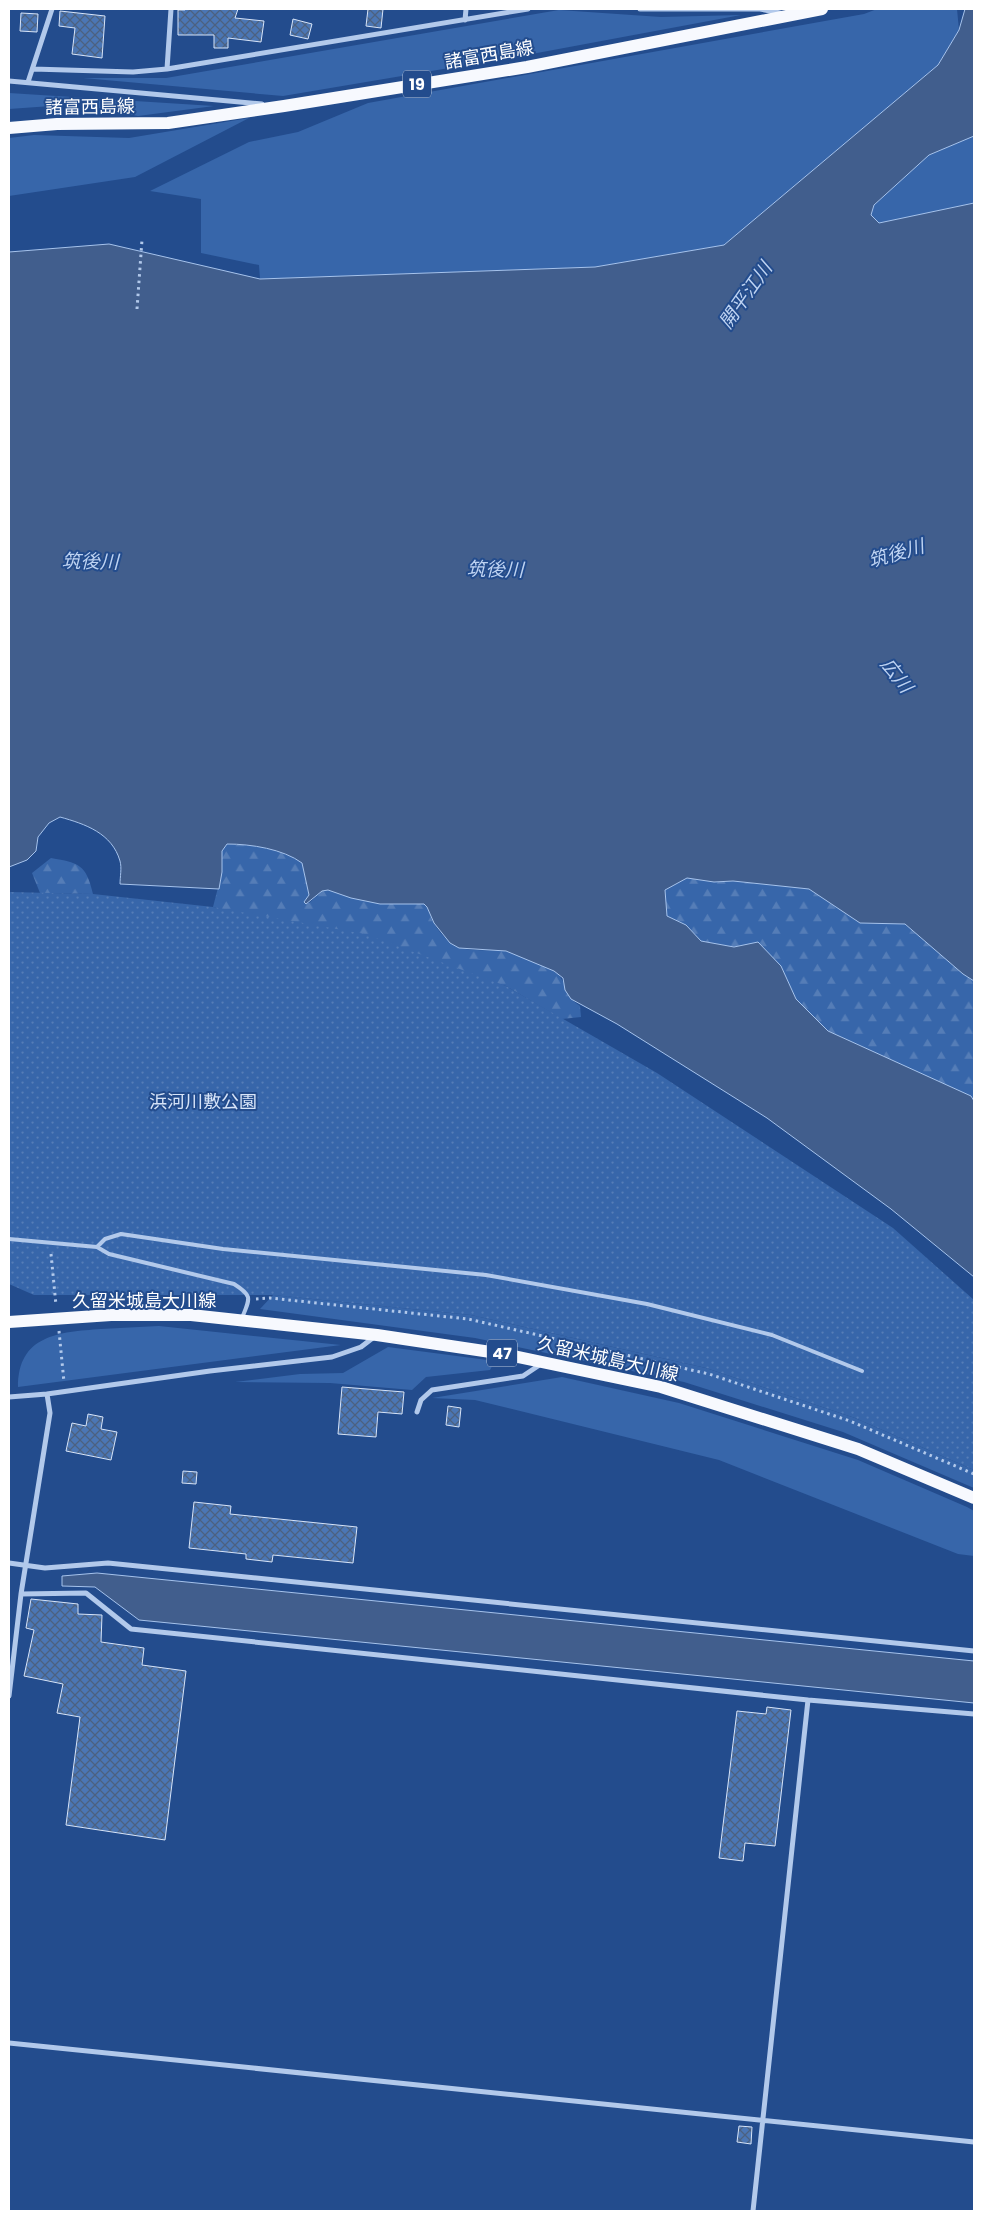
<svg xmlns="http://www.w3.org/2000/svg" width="983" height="2220" viewBox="0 0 983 2220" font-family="Poppins,'Noto Sans JP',sans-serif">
	<defs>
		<pattern id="forest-firs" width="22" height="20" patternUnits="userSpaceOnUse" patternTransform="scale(1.25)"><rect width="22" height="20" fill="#3766aa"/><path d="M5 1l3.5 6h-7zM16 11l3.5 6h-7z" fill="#557db7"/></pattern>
		<pattern id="park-dots" width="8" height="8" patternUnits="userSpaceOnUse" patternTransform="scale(1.25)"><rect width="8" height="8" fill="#3766aa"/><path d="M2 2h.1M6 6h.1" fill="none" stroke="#557db7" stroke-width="1.8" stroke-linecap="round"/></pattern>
		<pattern id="building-cross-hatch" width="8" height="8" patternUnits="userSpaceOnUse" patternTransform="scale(1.25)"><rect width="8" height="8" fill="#4b76b4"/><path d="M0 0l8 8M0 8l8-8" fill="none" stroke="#4c6180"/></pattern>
	</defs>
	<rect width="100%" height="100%" fill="#234c8d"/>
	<path fill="#3766aa" d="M877 9H957L959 30 938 65 724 245 595 267 260 279 259 265 201 253V199L150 191 249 142 298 132 368 103 864 14Z
		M559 10 661 17 741 15 521 56 283 96 83 78H166Z
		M9 93 214 106 138 116 79 104 9 109Z
		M249 118 135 177 9 196V138L34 135 129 138Z
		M974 136V203L879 223 871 215 874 205 929 155Z
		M273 1295 471 1315 706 1368 855 1418 974 1470V1488L843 1432 684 1382 475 1338 260 1309Z
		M159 1326 341 1345 18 1387C18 1335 59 1332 101 1329 120 1328 139 1327 159 1326Z
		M388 1347 495 1361 490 1370 426 1377 412 1390 330 1383 235 1382 300 1374 343 1373Z
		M562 1377 679 1403 858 1460 967 1507 974 1511V1556L958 1554 719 1460 475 1400 432 1398Z"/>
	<path fill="url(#forest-firs)" d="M227 844C251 844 283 849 303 863L309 895 305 902 309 903 322 891 328 890 380 904 424 903C429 908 429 914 432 920 438 931 447 942 458 947 469 952 492 949 504 951 515 952 544 964 554 971 568 980 561 993 580 1006L581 1017 562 1019 506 986 213 907 222 872V850Z
		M51 858C79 863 86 864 93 894L40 893 32 873Z
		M687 878 714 882 733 881 809 889 860 923 905 924 963 974 974 981V1101L970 1096 828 1031 796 999 781 966 758 943 734 947 701 941 686 925 667 916 664 889Z"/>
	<path fill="url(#park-dots)" d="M9 892 93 894 213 907 365 934 506 986 657 1073 893 1228 974 1300V1470L855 1418 706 1368 471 1315 273 1295H34L9 1284Z"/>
	<path fill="#415e8d" stroke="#a6c3ec" d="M965 9H974V136L929 155 874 205 871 215 879 223 974 203V981L963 974 905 924 860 923 809 889 733 881 714 882 687 878 665 890 667 916 686 925 701 941 734 947 758 942 781 966 796 999 828 1031 971 1096 974 1101V1277L891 1209 767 1118 617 1024 571 999 565 990 563 978 554 971 506 951 459 948 450 943 434 923 427 907 424 904H380L351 898 328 890 322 891 306 904 304 902 309 895 302 863C283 849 251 844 227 844L222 851V872L219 889 120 884C120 877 122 868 120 861 112 833 85 824 60 817L49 823 38 837 36 851 27 860 9 867V252L109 244 260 279 595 267 724 245 938 65 959 30Z
		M97 1573 974 1661V1703L139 1620 95 1587 62 1586V1576Z"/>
	<path fill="url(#building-cross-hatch)" stroke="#d7e4f8" d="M185 9H238L235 18 264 21 261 42 228 38V48H214V35H178V10H185Z
		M368 9H383L381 28 366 26Z
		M60 11 105 16 102 58 72 54 75 28 59 26Z
		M21 13 38 14 37 32 20 31Z
		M293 19 312 24 308 39 290 35Z
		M342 1387 404 1392 402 1414 378 1412 376 1437 338 1434Z
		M448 1406 461 1408 459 1427 446 1425Z
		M88 1414 103 1417 101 1429 117 1432 111 1460 66 1451 72 1423 86 1426Z
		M183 1471 197 1472 196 1484 182 1483Z
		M194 1502 231 1506 230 1514 357 1527 353 1563 273 1555 272 1562 246 1559V1554L189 1548Z
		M31 1599 78 1604V1614L102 1615 101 1642 144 1648 142 1665 186 1671 165 1840 66 1825 80 1717 57 1713 63 1684 24 1676 34 1630 26 1628Z
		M767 1707 791 1710 775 1846 745 1843 743 1861 719 1858 737 1711 766 1714Z
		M739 2126 752 2127 751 2144 737 2142Z"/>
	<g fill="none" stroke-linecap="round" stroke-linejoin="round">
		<path stroke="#b2c9eb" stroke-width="3" stroke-dasharray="2.5 4" stroke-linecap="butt" d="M137 309 142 240
			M51 1254 56 1305
			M256 1299 270 1298 468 1319 709 1374 850 1421 974 1474
			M59 1331 64 1382"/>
		<path stroke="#b2c9eb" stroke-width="4" d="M9 1239 97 1247 109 1254 234 1284C253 1296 250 1298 242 1318
			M97 1247 105 1239 121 1234 223 1249 486 1275 647 1304 772 1335 862 1371"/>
		<path stroke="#b2c9eb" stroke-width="5" d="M640 9H760L780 13
			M465 20 466 9
			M33 69 133 72 167 69 528 9
			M167 69 171 9
			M9 81 262 104
			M28 82 52 9
			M9 1397 47 1394 210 1371 332 1357 361 1347 374 1337
			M417 1412 421 1400 432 1390 523 1376 541 1364
			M9 1563 45 1568 108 1563 974 1651
			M21 1594 86 1593 131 1629 808 1700 974 1714
			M9 1696 21 1594 50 1413 47 1394
			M9 2043 974 2142
			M753 2211 808 1700"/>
		<path stroke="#f7f9fe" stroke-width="12" d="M9 128 57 124 168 123 284 106 527 67 822 9
			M9 1322 111 1315H191L377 1335 504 1354 661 1387 858 1449 974 1498"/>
	</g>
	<g text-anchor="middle" stroke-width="4" stroke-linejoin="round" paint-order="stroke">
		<g fill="#234c8d" stroke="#bdc9dd" stroke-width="1">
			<rect x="403" y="70.5" width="28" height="27" rx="4"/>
			<rect x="487" y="1339.5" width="30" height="27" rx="4"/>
		</g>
		<g font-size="16" font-weight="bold" fill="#fff">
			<text x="417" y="90">19</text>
			<text x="502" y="1359">47</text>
		</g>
		<g font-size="18" fill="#fff" stroke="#234c8d">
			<text transform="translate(489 55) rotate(-10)" y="6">諸富西島線</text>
			<text transform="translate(90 107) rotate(-1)" y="6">諸富西島線</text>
			<text x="144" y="1307">久留米城島大川線</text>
			<text transform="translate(608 1359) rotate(13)" y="6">久留米城島大川線</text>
		</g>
		<g font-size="18" fill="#d7e4f8" stroke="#234c8d">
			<text x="203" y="1108">浜河川敷公園</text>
		</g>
		<g font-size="19" font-style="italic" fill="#bed3f2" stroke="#234c8d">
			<text transform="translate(745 295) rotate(-55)" y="7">開平江川</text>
			<text transform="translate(896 553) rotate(-16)" y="7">筑後川</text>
			<text transform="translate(90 561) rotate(1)" y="7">筑後川</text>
			<text transform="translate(495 569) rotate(1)" y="7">筑後川</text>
			<text transform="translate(897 675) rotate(52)" y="7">広川</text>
		</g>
	</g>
	<rect width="983" height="2220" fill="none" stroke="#ffffff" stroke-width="20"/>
</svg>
